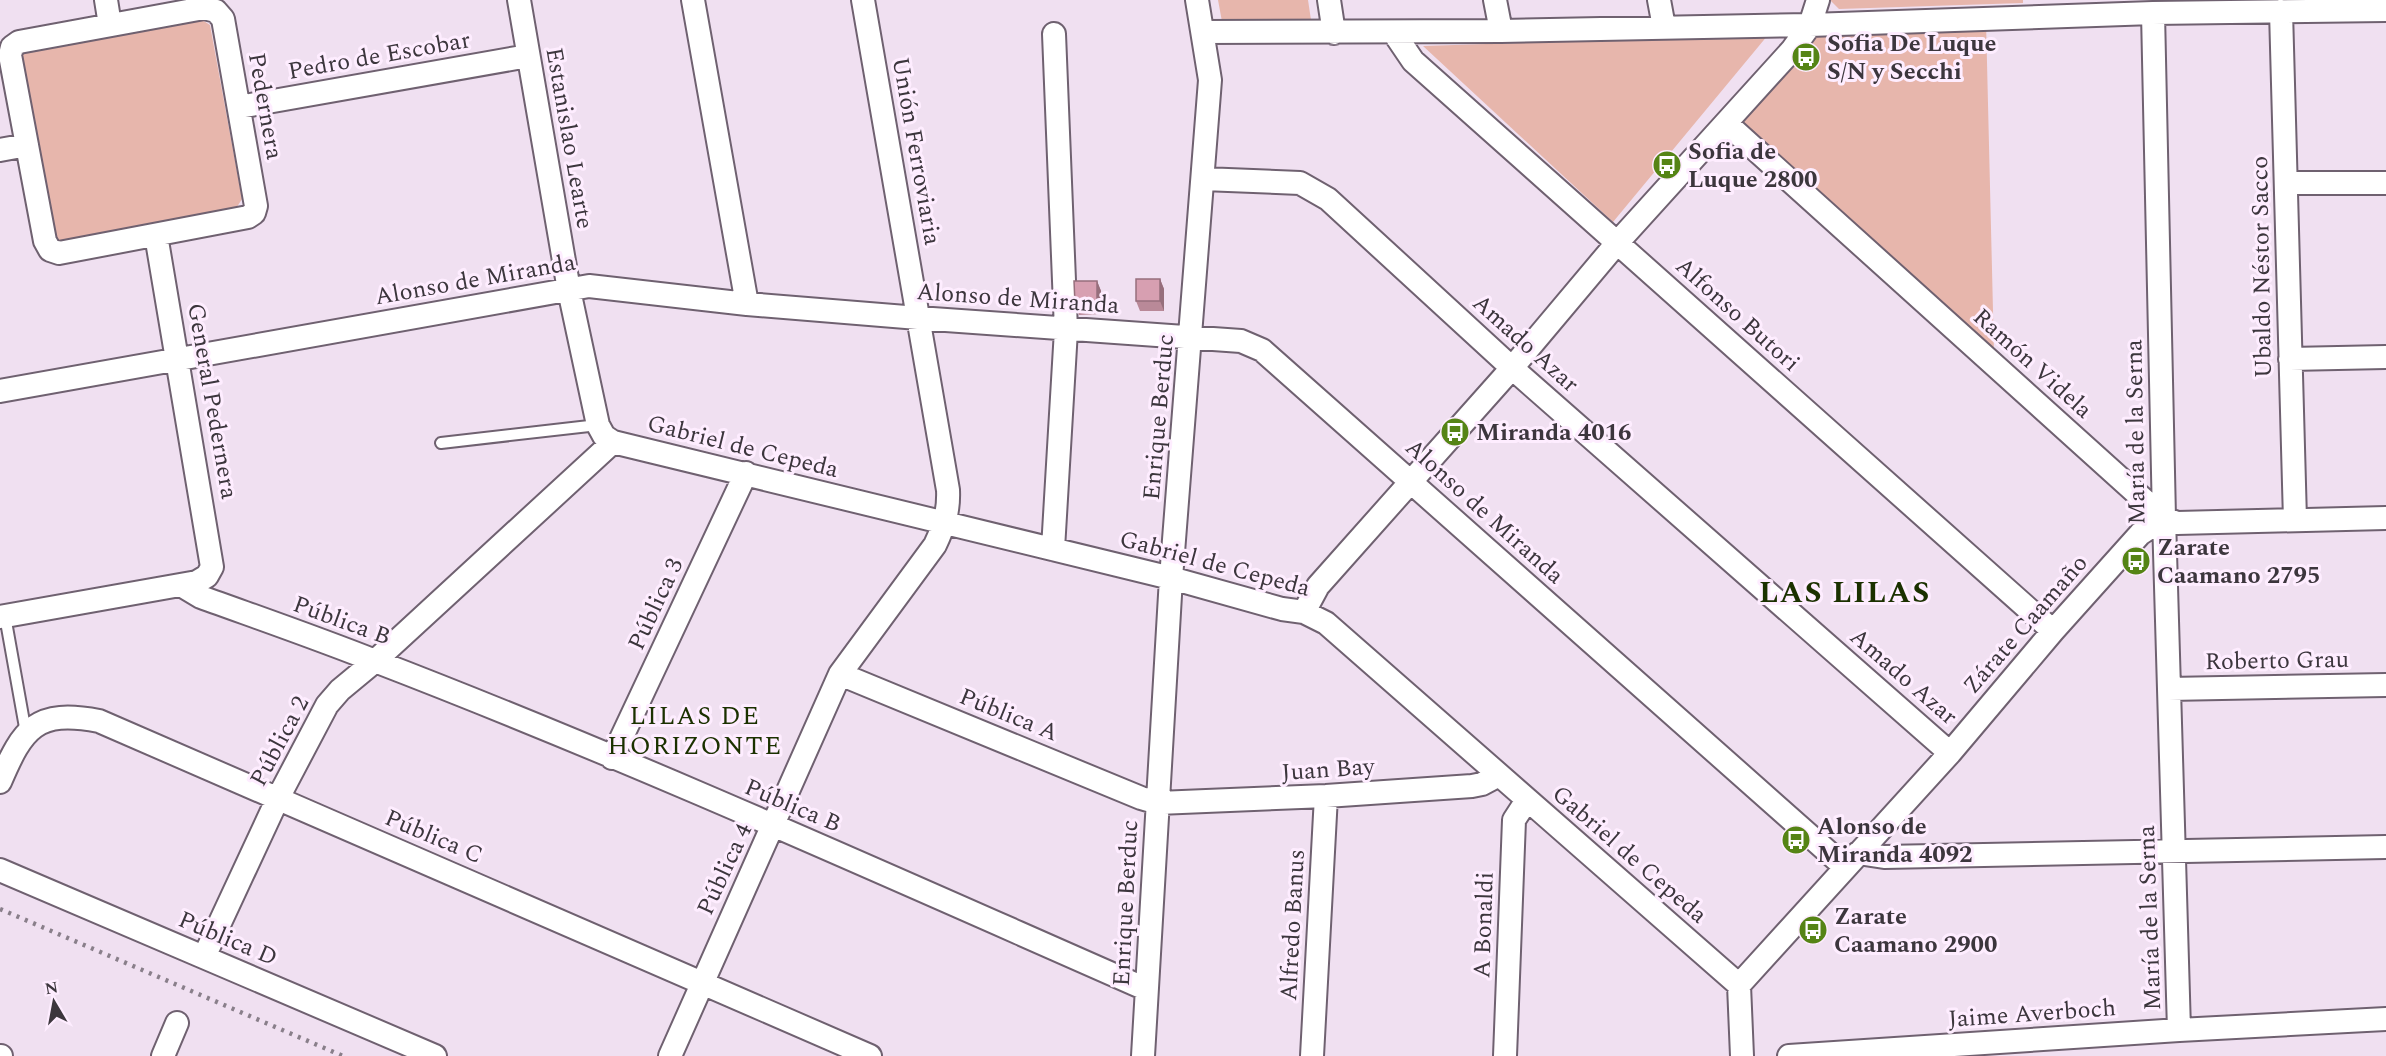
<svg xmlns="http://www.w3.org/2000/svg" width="2386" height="1056" viewBox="0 0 2386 1056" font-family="Spectral,serif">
	<rect width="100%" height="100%" fill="#f0e0f1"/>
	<path fill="#e7b6ac" d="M1218 0H1308L1311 20 1223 27Z
		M1830 0H2023V3L1839 9Z
		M199 18 210 25 242 199 235 210 59 244 49 240 18 53Z
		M1986 21 1994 352 1736 120 1820 28Z
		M1768 35 1613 222 1423 46Z"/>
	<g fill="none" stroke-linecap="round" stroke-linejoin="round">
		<g stroke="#6f6170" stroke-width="14">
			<path id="lane" d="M441 443 598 425
				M5 616 26 733"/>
		</g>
		<g stroke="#6f6170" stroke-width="26">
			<path id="street" d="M106 0 110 25
				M519 0 569 290 598 425 604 436 613 442 1171 578 1282 609 1304 612 1326 623 1739 985
				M693 0 747 304
				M1329 0 1334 33
				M1495 0 1501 31
				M1659 0 1664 27
				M204 8 216 11 223 19 256 206 254 213 248 217 59 253 50 250 45 241 10 55 12 47 19 42Z
				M2281 11 2295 520
				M2153 13 2164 518 2179 1030
				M1203 32 1501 31 1810 25 2153 13 2386 10
				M1394 33 1413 61 2053 631
				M239 107 528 56
				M1726 123 2164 518 2177 523 2386 518
				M0 150 27 145
				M1203 179 1300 183 1328 199 1512 368 1950 753
				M2286 183H2386
				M2290 359 2386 357
				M0 391 589 286 747 304 918 318 1241 341 1262 350 1845 867
				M1053 549 1066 330 1054 34
				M181 585 201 597C259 618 317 638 375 661 635 761 891 877 1146 989
				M1304 612 1318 586 1512 368 1617 243 1792 50 1810 25 1818 0
				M0 617 197 582 207 576 212 567 156 235
				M840 674 1141 798 1158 803 1326 796 1472 786 1482 784 1499 775
				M2169 689 2386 685
				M612 758 746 473
				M0 782C23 728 36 709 99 721L870 1056
				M1858 853 1884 857 2386 847
				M0 870 435 1056
				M204 957 278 798 327 705 340 690 375 661 613 442
				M0 1056H1
				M163 1056 177 1023
				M670 1056 840 674 935 545C944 526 949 511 948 490L863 0
				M1143 1056 1171 578 1210 80 1197 0
				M1312 1056 1326 796
				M1505 1056 1514 820 1527 800
				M1742 1056 1739 985 1950 753 2053 631 2140 534 2164 518
				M1789 1056 2179 1030 2386 1019"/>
		</g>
		<use href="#lane" stroke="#fff" stroke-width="10"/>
		<use href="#street" stroke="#fff" stroke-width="22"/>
		<path stroke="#897f8a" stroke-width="4.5" stroke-dasharray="3 6" stroke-linecap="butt" d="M0 909 343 1056"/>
	</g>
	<path fill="#b98998" d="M1160 279 1164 289V311H1140L1136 301Z
		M1097 281 1101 291V314L1079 315 1075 304Z"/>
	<path fill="#966f7c" d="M1160 279 1164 289V311L1160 301Z
		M1097 281 1101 291V314L1097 304Z"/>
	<path fill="#d79fb1" stroke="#966f7c" stroke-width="1.5" d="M1136 279H1160V301H1136Z
		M1074 281H1097V304H1075Z"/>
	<defs>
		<g id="bus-disc" transform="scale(1.5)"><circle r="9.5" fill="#558415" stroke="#feedff"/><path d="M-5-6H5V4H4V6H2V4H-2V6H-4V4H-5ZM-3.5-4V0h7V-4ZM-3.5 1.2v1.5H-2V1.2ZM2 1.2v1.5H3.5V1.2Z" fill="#fff"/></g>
	</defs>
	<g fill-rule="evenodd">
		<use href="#bus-disc" x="1806" y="57"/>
		<use href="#bus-disc" x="1667" y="165"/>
		<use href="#bus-disc" x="1455" y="432"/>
		<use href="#bus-disc" x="2136" y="561"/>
		<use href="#bus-disc" x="1796" y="840"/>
		<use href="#bus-disc" x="1813" y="930"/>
	</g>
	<g text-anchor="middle" stroke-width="6" stroke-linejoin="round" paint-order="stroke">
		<g font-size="24" font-weight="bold" fill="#3c363d" stroke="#feedff" text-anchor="start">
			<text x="1827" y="51">Sofia De Luque<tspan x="1827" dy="28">S/N y Secchi</tspan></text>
			<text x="1688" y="159">Sofia de<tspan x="1688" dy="28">Luque 2800</tspan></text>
			<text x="1476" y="440">Miranda 4016</text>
			<text x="2157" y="555">Zarate<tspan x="2157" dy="28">Caamano 2795</tspan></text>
			<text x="1817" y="834">Alonso de<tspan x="1817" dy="28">Miranda 4092</tspan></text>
			<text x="1834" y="924">Zarate<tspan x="1834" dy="28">Caamano 2900</tspan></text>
		</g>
		<g font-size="24" fill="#3c363d" stroke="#feedff">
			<text transform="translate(379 55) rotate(-10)" y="8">Pedro de Escobar</text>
			<text transform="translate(266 106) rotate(80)" y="8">Pedernera</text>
			<text transform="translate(570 138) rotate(80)" y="8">Estanislao Learte</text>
			<text transform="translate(917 151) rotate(80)" y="8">Unión Ferroviaria</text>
			<text transform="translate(2261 267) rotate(-91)" y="8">Ubaldo Néstor Sacco</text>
			<text transform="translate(475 279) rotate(-10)" y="8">Alonso de Miranda</text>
			<text transform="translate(1018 298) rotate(4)" y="8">Alonso de Miranda</text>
			<text transform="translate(1738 314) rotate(42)" y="8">Alfonso Butori</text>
			<text transform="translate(1526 343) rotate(42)" y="8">Amado Azar</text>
			<text transform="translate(2033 363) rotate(42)" y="8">Ramón Videla</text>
			<text transform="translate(213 401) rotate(80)" y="8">General Pedernera</text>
			<text transform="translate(1158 417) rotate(-85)" y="8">Enrique Berduc</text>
			<text transform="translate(2135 432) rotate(-91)" y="8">María de la Serna</text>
			<text transform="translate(743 446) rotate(14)" y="8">Gabriel de Cepeda</text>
			<text transform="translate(1485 511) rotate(42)" y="8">Alonso de Miranda</text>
			<text transform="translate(1215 563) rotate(15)" y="8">Gabriel de Cepeda</text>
			<text transform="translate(655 604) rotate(-65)" y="8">Pública 3</text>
			<text transform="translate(342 620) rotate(20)" y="8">Pública B</text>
			<text transform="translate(2025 624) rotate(-49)" y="8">Zárate Caamaño</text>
			<text transform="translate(2277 660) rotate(-1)" y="8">Roberto Grau</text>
			<text transform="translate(1904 676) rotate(41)" y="8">Amado Azar</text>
			<text transform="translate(1009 714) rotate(22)" y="8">Pública A</text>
			<text transform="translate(279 741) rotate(-62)" y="8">Pública 2</text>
			<text transform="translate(1328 769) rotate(-4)" y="8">Juan Bay</text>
			<text transform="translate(793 805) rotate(23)" y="8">Pública B</text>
			<text transform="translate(434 836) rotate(23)" y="8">Pública C</text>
			<text transform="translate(1630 854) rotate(41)" y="8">Gabriel de Cepeda</text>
			<text transform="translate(724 869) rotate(-65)" y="8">Pública 4</text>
			<text transform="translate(1125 903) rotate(-87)" y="8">Enrique Berduc</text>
			<text transform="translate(2149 918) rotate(-92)" y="8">María de la Serna</text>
			<text transform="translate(1292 925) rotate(-87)" y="8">Alfredo Banus</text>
			<text transform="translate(1483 925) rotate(-88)" y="8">A Bonaldi</text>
			<text transform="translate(228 938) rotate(23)" y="8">Pública D</text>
			<text transform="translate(2032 1013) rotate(-4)" y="8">Jaime Averboch</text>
		</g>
		<g font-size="26" letter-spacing="1.5" fill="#1b3100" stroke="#feedff">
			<text x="695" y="724">LILAS DE<tspan x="695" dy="30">HORIZONTE</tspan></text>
		</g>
		<g font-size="30" font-weight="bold" letter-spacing="1.5" fill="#1b3100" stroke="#feedff">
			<text x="1845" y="602">LAS LILAS</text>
		</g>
	</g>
	<g transform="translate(54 1002) rotate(350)" stroke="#feedff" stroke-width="4.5" paint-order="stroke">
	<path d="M0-4.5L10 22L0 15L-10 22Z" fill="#3c363d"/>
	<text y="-9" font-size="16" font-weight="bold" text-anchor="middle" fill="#3c363d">N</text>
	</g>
</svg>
